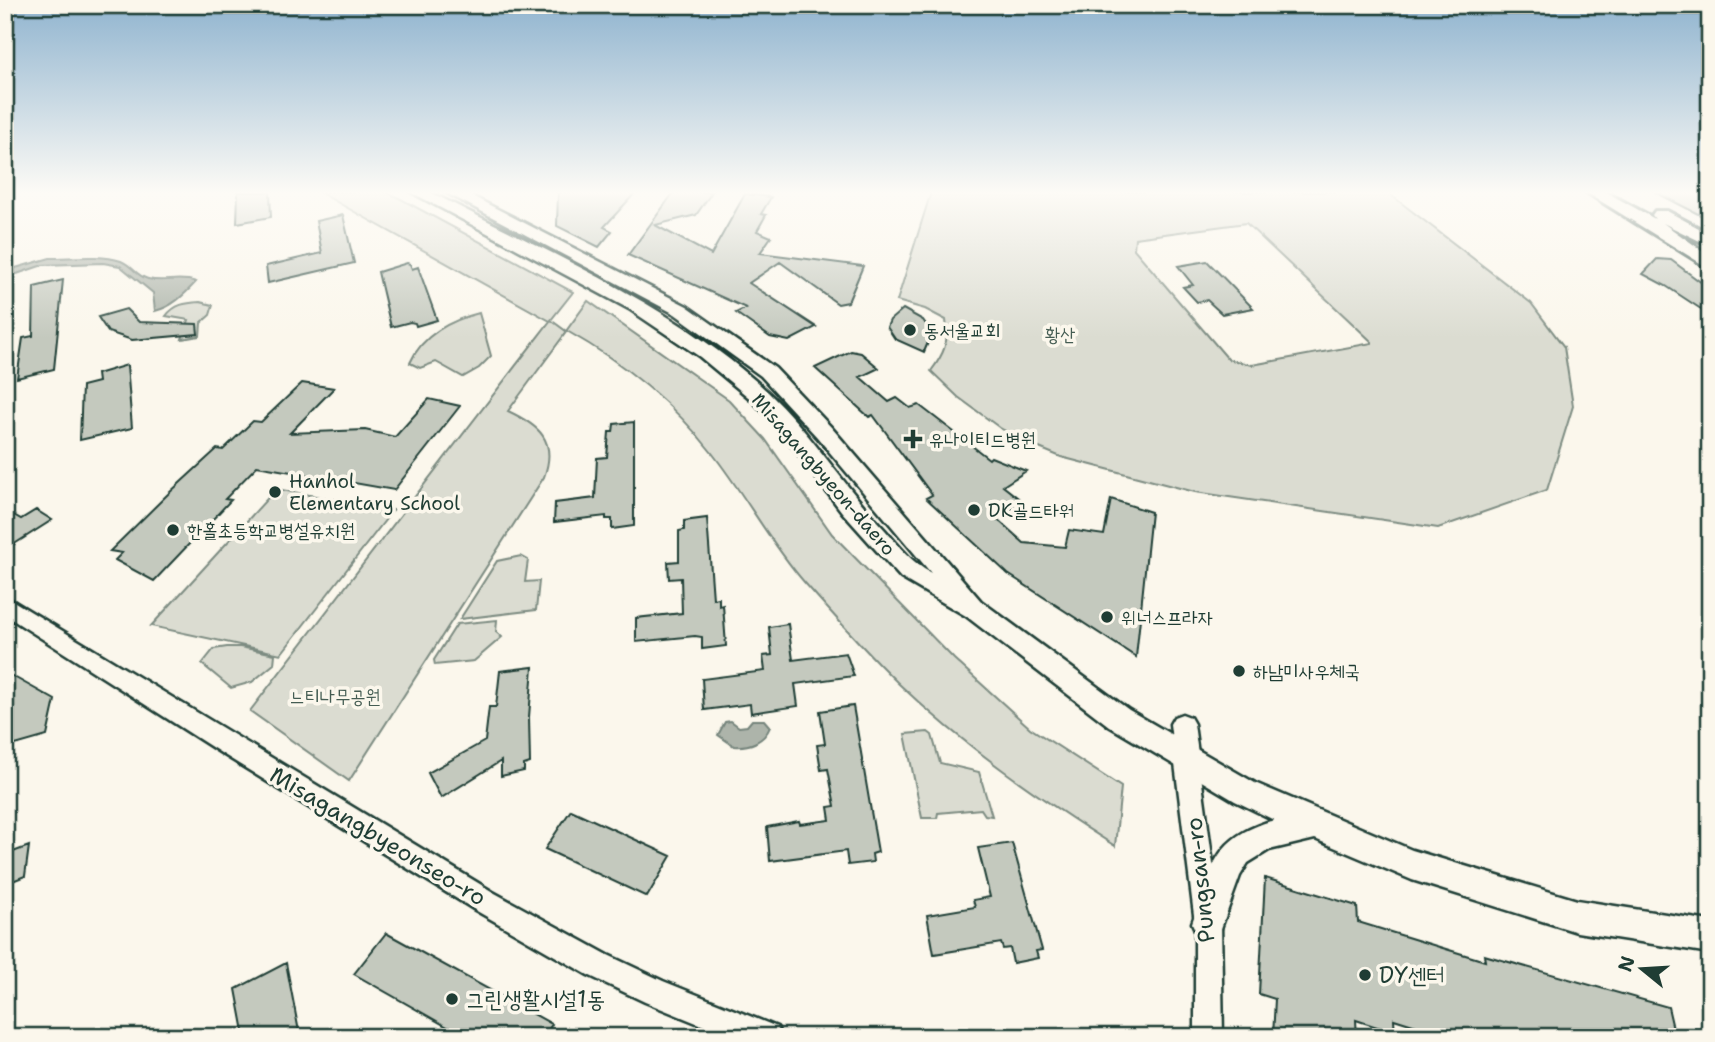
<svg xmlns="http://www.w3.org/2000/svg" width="1715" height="1042" viewBox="0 0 1715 1042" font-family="'Shantell Sans','Poor Story',sans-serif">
	<rect width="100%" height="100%" fill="#fbf7ec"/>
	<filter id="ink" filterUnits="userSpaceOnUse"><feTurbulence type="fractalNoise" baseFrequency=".0143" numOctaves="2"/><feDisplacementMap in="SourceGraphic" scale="14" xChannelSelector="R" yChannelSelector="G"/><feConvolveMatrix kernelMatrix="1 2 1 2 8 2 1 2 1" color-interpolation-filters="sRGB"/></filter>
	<g filter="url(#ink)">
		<path fill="#dbdcd1" stroke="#7d8c82" stroke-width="2" fill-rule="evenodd" d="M319 192H386L399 198 573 292 551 320 566 331 588 301 729 400 765 439 832 534 954 659 1030 728 1121 787 1115 846C1039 798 964 746 899 684 866 652 835 617 805 583 770 543 745 495 712 453 673 403 622 362 567 331L508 411C538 425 558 440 544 477L349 781 250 711 550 321Z
			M931 192H1387L1531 303 1564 347 1573 406 1547 490 1438 528 1195 492 1061 457 1027 443 1000 428 958 397 931 371C944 354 949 342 946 320L925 309 897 301ZM1246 223 1372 342V343L1252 365 1228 359 1134 249 1135 238Z
			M200 302 213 305 210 315 201 323 200 336 182 339 189 320 166 316C175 304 185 303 200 302Z
			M479 313 491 356 479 368 463 377 436 362 420 368 410 363C422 335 451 320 479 313Z
			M276 489 393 510 281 654 151 626Z
			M521 556 528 560 525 582 539 581 536 610 460 619 497 561Z
			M497 620 496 632 502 637 474 661 435 665 434 660 457 624Z
			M227 647H240L275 654 274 664 252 682 231 688 202 664 214 649Z
			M928 732 932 735 940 763 979 772 992 816 985 815 981 809 938 813 937 818H922L905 734Z"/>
		<path fill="#adb4aa" stroke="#74847b" stroke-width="2" d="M50 258C72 258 100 254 121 261 133 266 136 276 148 279 165 283 180 276 196 282 184 295 172 307 155 311L153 293 120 266 103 263 43 265 5 278V271Z
			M752 720H764L770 727C764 742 749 747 734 746L718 735 725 722 731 721 739 727 747 726Z"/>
		<path fill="#c4c9be" stroke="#1f3d34" stroke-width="2" d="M238 192H270L271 217 237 223Z
			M558 192H636L604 227 612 231 599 247 557 226Z
			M674 192H712L696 215 655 225 711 255 745 194 771 197 761 214 766 215 757 231 771 237 760 253 863 266 848 302 838 304 780 262 749 283 816 327 789 341 770 337 736 313 746 308 628 255Z
			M1655 192H1710V220Z
			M343 215 354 263 268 283 266 266 322 253 316 221Z
			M1657 259 1671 260 1710 289V315L1666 286 1643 274Z
			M1207 261 1253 308 1222 314 1207 300 1197 302 1183 287 1193 285 1178 266Z
			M407 263 410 264 412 269 418 267 437 320 416 326 415 323 410 322 391 327 378 272Z
			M63 280 54 369 17 378 23 338 33 336 34 287Z
			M126 309 139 322 197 324 198 334 132 340 108 332 98 317Z
			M903 309 923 320 932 333 924 352 895 339 887 327 890 320Z
			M851 351 861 353 879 368 860 377 889 402 897 398 910 408 919 405 989 459 991 457 1026 471 1003 486 1022 501 997 519 1024 543 1065 547 1069 530 1104 535 1111 499 1151 512 1136 657 1008 574 926 498 932 495 873 415 869 417 815 368Z
			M127 365 132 428 80 440 82 386 98 382 97 374Z
			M302 383 334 388 290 433 365 430 395 437 429 399 460 406 394 490 257 466 225 499 231 500 154 581 115 560 122 553 110 551 168 494 217 449 223 450 253 421 261 422Z
			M634 422V526L612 529V519H606V516L554 522 555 503 595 498 597 458 607 457 609 432H613L614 424Z
			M5 510 21 519 36 510 52 520 5 550Z
			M707 518 713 599 719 598V606L723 605 726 646 702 649V637L695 636 636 642V618L682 613 681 578 669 579 668 562 679 561V531L684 530V521Z
			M788 624 793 660 846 653 854 676 795 684 798 706 751 713 750 704 704 710 702 679 765 671 763 656 772 655 769 627Z
			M533 667 529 717 530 763 524 765V771L501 776V761L441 798 428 773 485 741 489 707H496L500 671Z
			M5 672 55 700 47 736 5 748Z
			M853 706 878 852 872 854 873 862 848 865 846 851 770 861 767 827 799 821 800 824 830 820 828 807 835 806 828 769 821 770 817 745 825 744 820 711Z
			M571 810 671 856 647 897 545 849Z
			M1012 843 1042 950 1036 951 1038 958 1013 963 1010 948 1003 949 1001 943 934 954 927 915 975 907 973 900 990 897 978 848Z
			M29 846 25 876 5 884V855Z
			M1265 878 1357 906 1358 922 1485 961 1484 955 1668 1007 1675 1037H1451L1394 1019 1395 1033 1356 1020 1357 1037H1273L1275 999 1259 994Z
			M386 933 552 1024 544 1037H465L354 974Z
			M286 963 300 1037H245L236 989Z"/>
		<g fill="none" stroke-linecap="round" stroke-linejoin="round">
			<g stroke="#1f3d34" stroke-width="5">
				<path id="tertiary" d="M5 596 493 892 608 955 663 981 777 1027 781 1037H731L645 1002 588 975 475 910 221 753 5 615Z
					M1182 714 1190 717 1194 724 1221 923 1223 1037H1195V923L1170 724 1174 717Z"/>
			</g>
			<g stroke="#1f3d34" stroke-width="5">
				<path id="secondary" d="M411 192H430C541 249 676 306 768 392 811 433 844 486 885 530 899 546 912 563 931 573L817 437 761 376 675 314 445 192H464L687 306 775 368 831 427 981 601 1129 710 1255 783 1412 850 1577 900 1710 921V953L1577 932 1412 880 1315 839 1269 850 1248 863 1240 876 1219 934 1208 939 1197 934 1192 923C1213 869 1211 838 1274 820L1235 801 1109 726 966 616 901 578 842 512 780 430 753 401 700 357 629 309Z"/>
			</g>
			<g stroke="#1f3d34" stroke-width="6">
				<path id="primary" d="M1586 192H1606L1655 219 1652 215 1655 211H1667L1710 234V246L1663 223 1710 256V269Z"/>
			</g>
			<use href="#tertiary" fill="#fbf7ec" fill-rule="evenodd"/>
			<use href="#secondary" fill="#fbf7ec" fill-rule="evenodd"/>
			<use href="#primary" fill="#fbf7ec" fill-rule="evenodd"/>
		</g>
	</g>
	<linearGradient id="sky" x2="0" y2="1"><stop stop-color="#90b4cf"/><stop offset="0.57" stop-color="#fdfbf6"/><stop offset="1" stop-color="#fdfbf6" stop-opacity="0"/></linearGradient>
	<rect width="1715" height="338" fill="url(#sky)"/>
	<g fill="#1f3d34" stroke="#fbf7ec" stroke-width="2.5">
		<circle cx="910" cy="330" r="7"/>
		<path d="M909.5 428.5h7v7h7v7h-7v7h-7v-7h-7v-7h7z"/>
		<circle cx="275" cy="492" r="7"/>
		<circle cx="974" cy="510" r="7"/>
		<circle cx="173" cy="530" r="7"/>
		<circle cx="1107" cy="617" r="7"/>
		<circle cx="1239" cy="671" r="7"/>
		<circle cx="1365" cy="975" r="7"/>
		<circle cx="452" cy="999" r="7"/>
	</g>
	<g text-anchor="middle" stroke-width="7" stroke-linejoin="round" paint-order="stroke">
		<g font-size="19" fill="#1f3d34" stroke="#fbf7ec" text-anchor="start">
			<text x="924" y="337">동서울교회</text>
			<text x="929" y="446">유나이티드병원</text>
			<text x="289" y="488">Hanhol<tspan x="289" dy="22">Elementary School</tspan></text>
			<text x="988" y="517">DK골드타워</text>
			<text x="187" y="537">한홀초등학교병설유치원</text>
			<text x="1121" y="624">위너스프라자</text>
			<text x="1253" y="678">하남미사우체국</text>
		</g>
		<g font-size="19" fill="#455d53" stroke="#fbf7ec">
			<text x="1060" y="341">황산</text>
			<text x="335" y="703">느티나무공원</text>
		</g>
		<g font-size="19" fill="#1f3d34" stroke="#fbf7ec">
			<text transform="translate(824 474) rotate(49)" y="7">Misagangbyeon-daero</text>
		</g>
		<g font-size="23" fill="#1f3d34" stroke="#fbf7ec">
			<text transform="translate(378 836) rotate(31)" y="8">Misagangbyeonseo-ro</text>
			<text transform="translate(1200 880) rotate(-96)" y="8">Pungsan-ro</text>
		</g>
		<g font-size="23" fill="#1f3d34" stroke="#fbf7ec" text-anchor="start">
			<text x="1379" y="983">DY센터</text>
			<text x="466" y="1007">그린생활시설1동</text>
		</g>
	</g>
	<rect width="1715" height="1042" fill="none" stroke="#fbf7ec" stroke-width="28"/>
	<rect x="14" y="14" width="1687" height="1014" fill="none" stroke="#1f3d34" stroke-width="2.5" filter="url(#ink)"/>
	<g transform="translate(1642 969) rotate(288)" stroke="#fbf7ec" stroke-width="5" paint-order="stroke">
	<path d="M0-5L12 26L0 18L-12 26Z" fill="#1f3d34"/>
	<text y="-10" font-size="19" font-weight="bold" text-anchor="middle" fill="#1f3d34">N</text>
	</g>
</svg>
